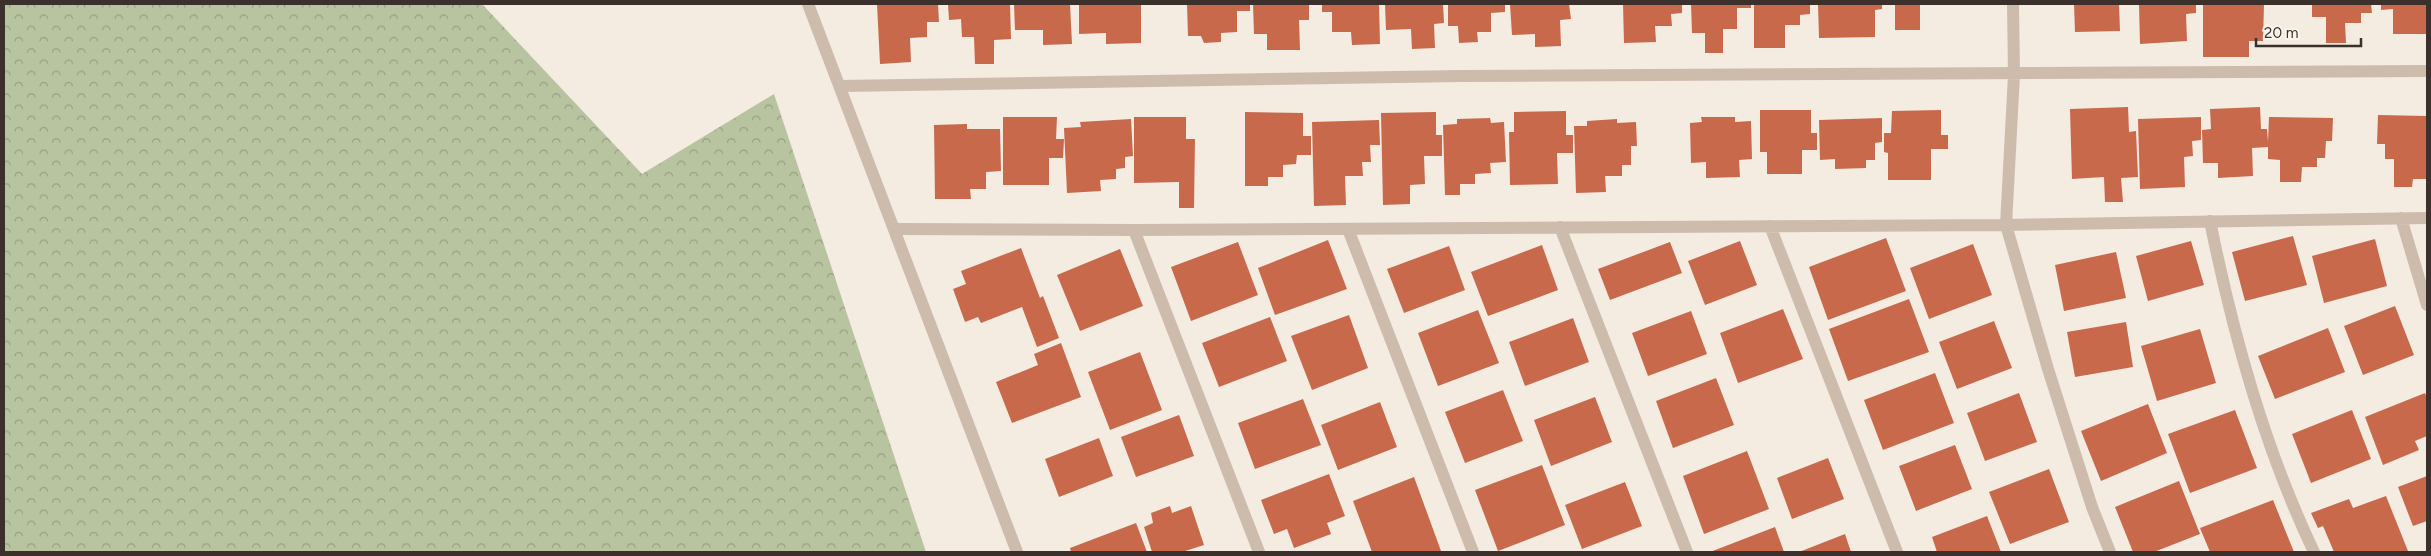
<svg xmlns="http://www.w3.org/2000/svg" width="2431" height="556" viewBox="0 0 2431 556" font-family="Figtree,sans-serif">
	<defs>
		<pattern id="forest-crowns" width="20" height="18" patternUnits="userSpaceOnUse" patternTransform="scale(1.25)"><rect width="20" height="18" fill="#b8c4a0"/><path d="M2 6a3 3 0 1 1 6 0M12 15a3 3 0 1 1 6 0" fill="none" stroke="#97a083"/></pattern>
	</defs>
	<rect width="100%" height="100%" fill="#f4ebe1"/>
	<path fill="url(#forest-crowns)" d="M4 4H482L642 174 774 94 926 552H4Z"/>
	<path fill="#c8694b" d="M877 4H938L939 22H927V37L910 38 911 62 880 64Z
		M948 4H1010L1011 39 994 40V64H975L974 37H962L961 19 949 20Z
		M1014 4H1070L1072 44 1043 45V30H1015Z
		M1079 4H1141V43L1106 44V33L1079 34Z
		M1187 4H1250V11H1237V32L1221 33V42L1204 43 1201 36H1188Z
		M1253 4H1309V20H1299L1300 50H1267V34H1254Z
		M1322 4H1379L1380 44 1352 45 1351 32H1332V12H1322Z
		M1385 4H1443L1444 23 1434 24 1435 48 1412 49 1411 29 1386 30Z
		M1448 4H1505V12L1491 13V32H1477L1478 42 1459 43 1458 26H1448Z
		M1510 4H1569L1571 19 1560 20 1561 46 1535 47V34L1512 35Z
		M1623 4H1682V13L1671 14 1672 26H1655L1656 42 1624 43Z
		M1691 4H1751V8H1737V29H1723V53H1705V33H1692Z
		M1754 4H1810V14L1800 15V25H1785V48H1754Z
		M1818 4H1882V9L1875 10V37L1819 38Z
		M1895 4H1920V30H1895Z
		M2074 4H2119L2120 31 2075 32Z
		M2139 4H2196V13L2186 14 2187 41 2140 44Z
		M2203 4H2264L2263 41H2249V57H2203Z
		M2312 4H2371L2372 13H2361V23H2345L2346 43H2326V17H2312Z
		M2381 4H2427V34H2393V9L2381 10Z
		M2128 107 2129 132 2136 131 2138 177 2121 178 2123 202H2105L2104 177 2072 179 2070 109Z
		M2260 107 2261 129H2267L2268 142 2269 117 2333 118 2332 141H2326L2325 158H2317V167H2302L2301 182H2280V160L2268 159V147L2252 148 2253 176 2218 178V163H2203L2202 130 2211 129 2210 109Z
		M1760 110H1811V133H1817V150H1802V174H1767V152H1760Z
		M1941 110V135H1948V149H1931V180H1888V153L1884 152V133H1891L1892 111Z
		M1566 111V135H1573V153H1557L1558 184 1510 185 1509 132H1514V112Z
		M1245 112 1303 113V136H1311V155H1297L1296 164 1283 165V177H1268V186H1245Z
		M1436 112V135H1442V156H1424L1425 184 1410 185V204L1383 205 1381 113Z
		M2378 115 2427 116V179H2413L2412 187H2394V159H2385V144H2377Z
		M1003 117H1057L1056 139H1064L1063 158H1049V185H1003Z
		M1134 117H1186V139H1195L1194 208H1179V182L1134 183Z
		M1701 117H1735V122L1751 121 1752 159 1739 160 1740 177 1706 178V162L1691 163 1690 123 1702 122Z
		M2201 117V140L2192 141 2193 156 2184 157 2185 187 2140 189 2138 119Z
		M1490 118 1491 123 1504 122 1506 162 1490 163 1491 173 1475 174V184H1460V195H1445L1443 125 1457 124V119Z
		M1882 118V142L1875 143V160H1866V168L1835 169V159L1820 160 1819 120Z
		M1131 119 1133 156 1125 157V168L1116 169V179L1100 180 1101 191 1067 193 1064 128 1081 127 1080 122Z
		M1617 119V123L1636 122 1637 146H1631V165H1622V176H1605L1606 192 1576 193 1574 126H1587V121Z
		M1379 120 1380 145H1370L1371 162H1362L1363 176H1345L1346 205 1314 206 1312 122Z
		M967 124V129H1000L1001 171 986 172V189H970L971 199H935L934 125Z
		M2293 236 2307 285 2245 301 2232 252Z
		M1886 238 1906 291 1828 320 1809 267Z
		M2375 239 2387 286 2324 303 2312 256Z
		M1328 240 1347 289 1275 315 1258 268Z
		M1740 241 1757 285 1705 305 1688 261Z
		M2191 241 2204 285 2148 301 2136 256Z
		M1238 242 1258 295 1191 321 1171 267Z
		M1670 242 1682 273 1610 300 1598 269Z
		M1973 244 1992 295 1929 319 1910 268Z
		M1542 245 1558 290 1488 316 1471 272Z
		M1449 246 1465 290 1404 313 1387 269Z
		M1021 248 1040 298 1043 296 1059 338 1037 347 1022 307 981 323 978 317 965 322 953 289 966 284 961 271Z
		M1120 249 1143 306 1080 331 1057 275Z
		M2116 252 2126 298 2064 311 2055 265Z
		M1909 299 1929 352 1848 381 1829 329Z
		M2395 306 2414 355 2363 375 2344 326Z
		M1783 309 1803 359 1738 383 1720 333Z
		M1478 310 1499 363 1438 386 1418 333Z
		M1691 311 1707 354 1648 376 1632 333Z
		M1349 315 1368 368 1312 390 1291 336Z
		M1270 317 1287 361 1219 387 1202 343Z
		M1573 318 1589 362 1525 386 1509 342Z
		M1994 321 2012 368 1957 389 1939 342Z
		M2126 322 2133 367 2075 377 2067 332Z
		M2328 328 2345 372 2275 399 2258 356Z
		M2200 329 2216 383 2157 401 2141 346Z
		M1061 343 1081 397 1012 423 996 382 1038 365 1034 354Z
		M1140 352 1162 410 1110 430 1088 372Z
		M1935 373 1954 423 1883 450 1864 400Z
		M1716 378 1734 425 1673 448 1656 401Z
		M1503 390 1523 441 1465 463 1445 412Z
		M2019 393 2037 442 1985 461 1967 413Z
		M2425 393 2427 398V436L2415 441 2419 450 2383 465 2365 417Z
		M1595 397 1612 442 1551 466 1534 420Z
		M1303 399 1321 445 1255 469 1238 423Z
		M1380 402 1397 447 1338 470 1321 425Z
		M2148 404 2167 453 2101 481 2081 431Z
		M2235 410 2257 468 2190 493 2168 434Z
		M2352 410 2371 459 2311 483 2292 434Z
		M1179 415 1194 456 1136 477 1121 437Z
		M1099 438 1113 476 1059 497 1045 459Z
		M1955 445 1972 489 1916 511 1899 466Z
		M1747 451 1769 509 1704 534 1683 476Z
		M1828 458 1844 499 1792 519 1777 478Z
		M1542 465 1565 525 1498 551 1475 490Z
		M2049 469 2069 522 2010 544 1989 492Z
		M1329 474 1345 516 1327 523 1331 534 1294 548 1287 529 1274 534 1261 500Z
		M2427 476V521L2413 526 2398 487Z
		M1414 477 1441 551 1372 552 1353 501Z
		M2179 481 2200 534 2154 552H2133L2115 507Z
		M1625 482 1642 526 1582 549 1565 505Z
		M2386 496 2408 551 2334 552 2323 526 2318 528 2311 513 2349 499 2353 508Z
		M2273 500 2294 552H2210L2200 528Z
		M1170 506 1172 513 1191 506 1204 545 1182 552H1152L1144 527 1153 523 1151 513Z
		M1987 516 2001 552H1937L1932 537Z
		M1136 523 1147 552H1071L1070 548Z
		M1775 527 1784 552H1710Z
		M1845 534 1851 552H1799Z"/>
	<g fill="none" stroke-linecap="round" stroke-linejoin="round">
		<path stroke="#cdbbac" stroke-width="12" d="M2013 4 2014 75 2006 225 2048 369 2092 507 2110 552
			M840 86 1461 76 2427 71
			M2401 218 2427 305
			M2210 221C2233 334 2264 447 2314 552
			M1770 226 1897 552
			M1560 227 1687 552
			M895 229 1134 230 2006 225 2427 218
			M1348 229 1473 552
			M1134 230 1259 552"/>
		<path stroke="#cdbbac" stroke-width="12" d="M808 4 1017 552"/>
	</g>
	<rect width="2431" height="556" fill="none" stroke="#3b302b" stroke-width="10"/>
	<path d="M2256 38v8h105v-8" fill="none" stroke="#3b302b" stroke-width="2.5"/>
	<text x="2264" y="38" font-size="15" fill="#3b302b" stroke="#fbf5ee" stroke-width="4" paint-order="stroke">20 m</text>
</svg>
